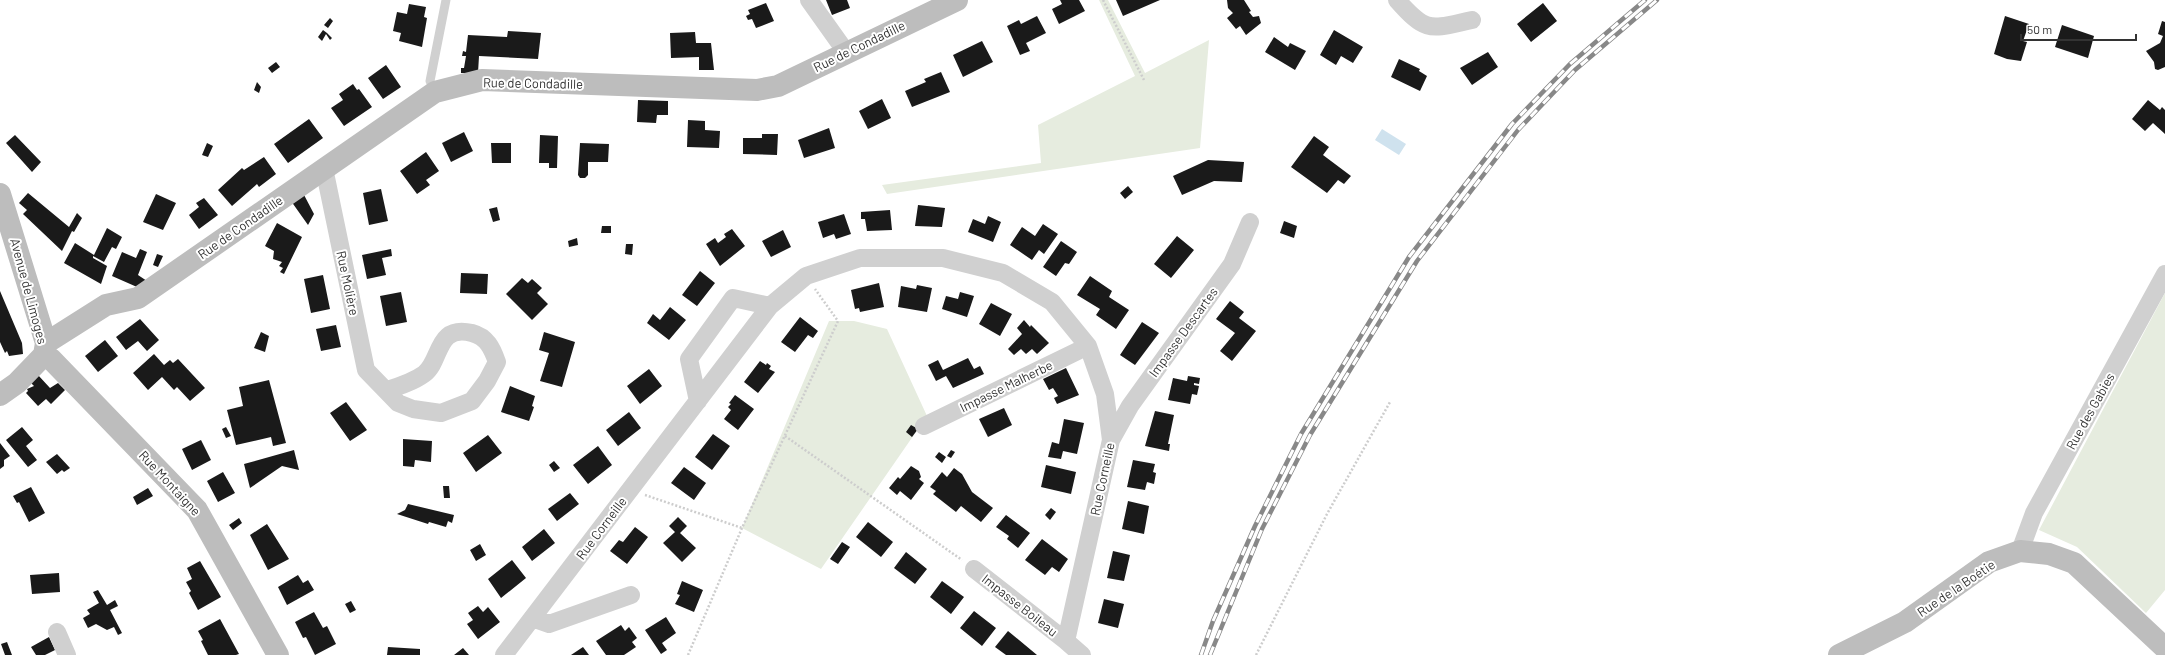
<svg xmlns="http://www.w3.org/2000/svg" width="2165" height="655" viewBox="0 0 2165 655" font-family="Barlow,sans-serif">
	<rect width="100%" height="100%" fill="#fff"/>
	<path fill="#e6ecdf" d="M1099 0H1108L1145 73 1209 40 1200 148 887 194 882 185 1041 163 1038 125 1135 76Z
		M2165 293V590L2146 613 2077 547 2039 530Z
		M829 321H854L887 329 927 416 821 569 742 528Z"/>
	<path fill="#cfe2ee" d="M1382 129 1406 144 1399 155 1375 140Z"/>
	<path fill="#1a1a1a" d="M826 0H847L850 8 832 15Z
		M1060 0H1079L1085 11 1059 24 1052 9 1062 4Z
		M1116 0H1160L1123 16Z
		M1227 0H1244L1251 11 1249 12 1253 17 1259 16 1261 23 1246 35 1240 26 1236 29 1227 18 1233 13 1228 8Z
		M766 3 774 21 756 28 752 19 748 20 746 16 750 14 748 10Z
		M1543 3 1557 21 1531 42 1517 24Z
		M409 4 426 7 424 17 427 18 422 47 399 41 401 33 393 31 397 12 407 14Z
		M1037 16 1046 33 1026 43 1030 51 1020 55 1007 26 1019 20 1021 24Z
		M2005 16 2029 24 2023 41 2027 42 2021 61 2007 59 1994 54Z
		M330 18 333 21 328 28 324 25Z
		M2162 21 2165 22V67L2158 70 2155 69 2154 62 2146 51 2160 43 2163 36 2158 34Z
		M2062 25 2094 36 2088 58 2055 47Z
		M323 30 327 33 332 38 330 40 326 34 322 41 318 37Z
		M1334 30 1363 47 1353 63 1341 56 1336 65 1320 55Z
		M508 31 541 33 538 59 479 56 478 73H461V68H464L466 56H462L463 51 466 52 468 35 507 37Z
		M695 32 696 43H711L714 70H699V57L671 58 670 33Z
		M1274 37 1288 47 1290 43 1306 51 1295 70 1265 52Z
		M982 41 993 62 963 77 953 55Z
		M1488 52 1498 67 1472 85 1460 68Z
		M1399 59 1420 69 1419 71 1427 76 1420 91 1391 77Z
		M276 62 280 67 272 73 268 68Z
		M386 65 401 87 383 99 368 78Z
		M941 72 950 92 912 107 905 91 926 82 924 79Z
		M257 82 261 87 259 93 254 90Z
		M353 84 357 90 359 89 372 107 344 126 331 108 343 100 339 94Z
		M882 99 891 118 868 129 859 111Z
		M638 100 668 101V115H657L656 123 637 122Z
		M2148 100 2160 110 2162 107 2165 110V134L2153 123 2145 131 2132 119Z
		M309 119 323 138 288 163 274 144Z
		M688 120 705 121V130L720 131 719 148 687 147Z
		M829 128 835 148 804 158 798 140Z
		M464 132 473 151 451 162 442 143Z
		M762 134H778L777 155 743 154V138H762Z
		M15 135 41 162 32 172 6 143Z
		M540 135 558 136 557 168H549V163H539Z
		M1314 136 1329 147 1323 155 1351 176 1344 184 1338 180 1327 193 1291 167Z
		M207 143 213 146 208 157 202 155Z
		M491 143H511V163H492Z
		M580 143 609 144 608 162H588V175L585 178H580L578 175Z
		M426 152 439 171 426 180 430 185 417 194 400 171Z
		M264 157 276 174 259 187 257 184 232 206 218 190 242 168 244 170Z
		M1208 160 1244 162 1242 182 1214 181 1182 195 1173 176Z
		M1128 186 1133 192 1125 199 1120 193Z
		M381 189 388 221 369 225 363 193Z
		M28 193 69 227 77 213 82 218 74 232 72 231 62 251 23 214 27 210 19 203Z
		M303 193 314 214 308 225 291 201Z
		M156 194 176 203 163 230 143 222Z
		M204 198 218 215 199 229 189 215 199 207 196 203Z
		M918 205 945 208 942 227 915 226Z
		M497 207 500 220 493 222 489 209Z
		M890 210 892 230 867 231 865 219H861V212Z
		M844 214 851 234 836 239 834 234 823 238 818 222Z
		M988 216 1001 222 993 242 968 232 973 219 985 224Z
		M1284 221 1297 226 1294 238 1280 233Z
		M277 223 302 237 284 274 280 272 283 268 279 266 282 262 273 259 274 251 265 246Z
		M1043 224 1058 234 1044 254 1039 250 1032 260 1010 245 1022 227 1035 236Z
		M602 226H611V233H601Z
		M107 228 122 237 116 249 112 247 104 262 93 256V258L107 266 101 284 64 263 75 243 94 255Z
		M732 229 745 246 720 266 706 244 715 238 718 243 726 237 724 234Z
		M783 230 791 247 771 257 762 241Z
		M1177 236 1194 250 1171 278 1154 264Z
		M577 238 578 245 569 247 568 241Z
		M1061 241 1077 252 1069 264 1065 263 1056 276 1043 267Z
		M626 244H633L632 255 625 254Z
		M140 249 147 252 138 275 147 281 137 287 112 276 122 252 136 258Z
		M391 249 392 256 382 258 386 275 367 279 362 255Z
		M157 254 163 256 158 267 153 265Z
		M700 271 715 283 697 306 682 295Z
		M461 273 488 274 487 294 460 293Z
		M323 275 330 309 311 313 304 279Z
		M1090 276 1112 291 1109 297 1129 310 1116 329 1096 315 1100 309 1077 295Z
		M522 278 528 283 532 279 542 288 537 293 548 304 532 320 506 294Z
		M879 283 884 307 860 312 859 308 855 309 851 290Z
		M917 285 932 288 927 312 898 307 901 286 916 289Z
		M0 291 22 343 23 354 9 356 7 351 5 353 0 342Z
		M401 292 407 322 386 326 380 296Z
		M960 292 974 296 967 317 942 309 946 296 958 299Z
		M1230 301 1244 312 1239 318 1256 331 1232 361 1220 351 1235 333 1216 319Z
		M991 303 1012 314 1000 336 979 324Z
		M670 307 686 320 669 340 647 323 653 314 660 320Z
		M800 317 818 331 813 338 808 335 795 352 781 342Z
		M140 319 159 340 147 351 138 341 126 350 116 337Z
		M1024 320 1030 327 1031 325 1049 343 1037 354 1032 349 1026 354 1021 349 1014 355 1008 349 1022 334 1017 328Z
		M1142 322 1159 333 1135 365 1120 355Z
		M336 325 341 347 321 351 316 329Z
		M261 332 269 336 265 352 254 348Z
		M544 332 575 342 562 387 540 381 549 353 539 350Z
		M105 340 118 356 98 372 85 356Z
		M154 354 164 365 170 360 173 363 178 359 205 388 190 401 177 387 174 390 162 377 148 390 133 373Z
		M968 358 974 369 980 366 984 374 953 388 946 376 936 381 928 365 938 360 943 370Z
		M760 361 766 365 767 363 771 366 769 369 775 372 758 393 744 382Z
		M1066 368 1079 395 1057 404 1054 398 1058 396 1053 388 1049 390 1043 379Z
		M649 369 662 386 640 404 627 386Z
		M38 375 50 388 58 383 65 390 51 404 46 399 38 406 26 393 28 391 27 389 34 386 30 382Z
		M1188 376 1200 378 1199 384 1194 383V385L1199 386 1197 395 1192 394 1190 404 1168 400 1173 378 1187 381Z
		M269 380 286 443 273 446 271 437 236 445 227 410 243 406 239 387Z
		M510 386 535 396 532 406 534 407 529 421 501 412Z
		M735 395 754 409 738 430 724 419 731 410 728 407 731 404 729 403Z
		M346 402 367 430 350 441 330 413Z
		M1004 408 1012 425 988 437 979 419Z
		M1155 411 1174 415 1168 444H1170L1169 451 1145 446Z
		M629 412 641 428 618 446 606 430Z
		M1064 419 1084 423 1077 454 1063 451 1061 459 1048 457 1052 442 1059 444Z
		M911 425 918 429 912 437 906 432Z
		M22 427 33 440 26 446 37 460 28 467 6 440Z
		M226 427 231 436 226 438 222 429Z
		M713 434 730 446 712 470 695 457Z
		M488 435 502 453 476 472 463 453Z
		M403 439 432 441 431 462 415 460 414 467 403 466Z
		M201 440 211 460 192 470 182 449Z
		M0 443 10 456 4 460V466L0 469Z
		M598 446 612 465 588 484 573 465Z
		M294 450 299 470 282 466 250 488 244 464Z
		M951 450 955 452 951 458 947 456Z
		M939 452 946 457 942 463 935 457Z
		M57 454 70 468 64 472 62 470 57 474 46 462Z
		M1133 460 1155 464 1153 472 1156 473 1154 484 1147 482 1145 490 1127 487Z
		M554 461 560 468 554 472 549 465Z
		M1046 465 1076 472 1071 494 1041 487Z
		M911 466 919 471 921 477 919 479 924 483 911 500 900 491 897 495 889 488 898 477 900 479Z
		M684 467 706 483 694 500 671 483Z
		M954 468 962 474 972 492 993 508 981 522 961 506 956 512 933 494 936 491 930 487 942 472 947 477Z
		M223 472 235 493 218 502 207 481Z
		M443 486H449L450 498H444Z
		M31 487 45 513 29 522 19 502 17 503 13 496Z
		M148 488 153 496 137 505 133 497Z
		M570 493 579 504 557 521 548 509Z
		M1128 501 1149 506 1144 534 1122 529Z
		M408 504 454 515 452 523 448 521 446 527 429 522 428 524 397 514 405 510Z
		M1051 508 1056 512 1050 520 1045 515Z
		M1006 515 1030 533 1018 548 1007 539 1009 536 996 527Z
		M678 517 687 526 680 533 696 548 682 562 663 543 675 532 669 526Z
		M239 518 242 523 233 530 229 525Z
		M868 522 893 542 881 557 856 537Z
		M267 524 289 559 268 570 250 535Z
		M635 527 648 537 627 564 610 551 619 540 623 542Z
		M544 529 555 543 532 561 522 547Z
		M1042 539 1068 559 1059 572 1052 567 1045 575 1025 560Z
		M842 542 850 547 838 564 830 559Z
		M480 544 486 555 476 561 470 550Z
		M1113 551 1130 555 1124 581 1107 578Z
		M906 552 927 569 915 584 894 568Z
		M512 560 526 578 501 598 488 579Z
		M200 561 221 597 198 610 189 593 191 591 186 582 192 579 187 568Z
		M59 573 60 592 32 594 30 575Z
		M298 575 303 583 308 580 314 590 287 605 278 587Z
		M682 581 703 590 694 612 675 604 680 595 677 594Z
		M942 581 964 597 951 614 930 597Z
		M98 590 107 605 115 600 118 606 110 610 122 633 118 635 114 627 107 630 96 624 88 628 83 618 90 614 87 610 99 603 93 592Z
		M1104 599 1124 604 1118 628 1098 623Z
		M351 601 356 610 350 613 345 604Z
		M478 606 483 612 488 607 500 622 478 639 467 624 473 620 468 613Z
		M974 611 996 628 982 646 960 628Z
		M314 612 323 628 327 626 336 644 315 655 306 637 303 638 295 622Z
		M666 617 676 633 662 643 667 650 661 654 645 630Z
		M220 619 239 654 236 655H208L201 641 203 640 198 631Z
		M621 625 625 631 629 627 637 638 632 642 636 647 624 655H606L596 641Z
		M1008 631 1037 655H1006L995 647Z
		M49 637 55 650 45 655H36L31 647Z
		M7 642 12 655H5L1 644Z
		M388 647 420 649V655H387Z
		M583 647 589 655H571Z
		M463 648 469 655H454Z"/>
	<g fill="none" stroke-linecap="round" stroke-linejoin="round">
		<path stroke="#cdcdcd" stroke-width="2.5" stroke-dasharray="2 2" stroke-linecap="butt" d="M1103 0 1144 80
			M785 436 962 560
			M645 495 742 528
			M688 655 742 528 838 321 815 289
			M1256 655 1327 514 1390 402"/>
		<path stroke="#d0d0d0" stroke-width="9" d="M435 92 430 81 446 0"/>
		<path stroke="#d0d0d0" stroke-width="18" d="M809 0 846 52
			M1397 0C1427 34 1430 29 1472 20
			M324 168 366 370 398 403 413 409 441 413 472 401 487 381 497 362C492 348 487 337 472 333 435 324 442 361 424 374 413 382 400 386 387 390
			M698 401 689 359 733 298 770 306
			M924 426 1088 346
			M1111 440 1130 406 1232 264 1250 222
			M2020 551 2034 513 2165 274
			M974 569 1066 641
			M532 618 549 624 631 595
			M57 632 67 655
			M504 655 770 306 806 276 860 258H943L1003 273 1052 302 1088 346 1105 394 1111 440 1066 641 1082 655"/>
		<path stroke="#bdbdbd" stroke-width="22" d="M0 194 46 343 44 355 17 383 0 395
			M46 343 106 305 138 298 435 92 482 80 757 90 778 86 957 0
			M44 355 51 359 197 510 278 655
			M1839 655 1905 622 1989 562 2020 551 2049 554 2074 563 2165 648"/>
		<g stroke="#888" stroke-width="4.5">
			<path id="rail" d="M1201 655 1213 621 1255 526 1301 434 1409 257 1512 124 1570 64 1645 0
				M1210 655 1262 529 1310 435 1417 261 1518 130 1575 70 1657 0"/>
		</g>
		<use href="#rail" stroke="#fff" stroke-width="3" stroke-dasharray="9" stroke-linecap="butt"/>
	</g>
	<g text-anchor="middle" stroke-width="4" stroke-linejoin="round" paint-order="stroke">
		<g font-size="13" fill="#333" stroke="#fff">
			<text transform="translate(859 46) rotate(-26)" y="5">Rue de Condadille</text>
			<text transform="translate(533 83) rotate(1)" y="5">Rue de Condadille</text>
			<text transform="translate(240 227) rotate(-35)" y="5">Rue de Condadille</text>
			<text transform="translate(348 283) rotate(78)" y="5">Rue Molière</text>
			<text transform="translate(29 291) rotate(75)" y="5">Avenue de Limoges</text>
			<text transform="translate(1183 332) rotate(-54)" y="5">Impasse Descartes</text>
			<text transform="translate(1006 386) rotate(-26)" y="5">Impasse Malherbe</text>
			<text transform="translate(2090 411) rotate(-61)" y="5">Rue des Gabies</text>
			<text transform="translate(1102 479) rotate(-78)" y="5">Rue Corneille</text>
			<text transform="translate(170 483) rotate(47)" y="5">Rue Montaigne</text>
			<text transform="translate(601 528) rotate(-53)" y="5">Rue Corneille</text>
			<text transform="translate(1956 588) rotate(-34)" y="5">Rue de la Boétie</text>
			<text transform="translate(1020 605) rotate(38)" y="5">Impasse Boileau</text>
		</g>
	</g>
	<path d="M2021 34v6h115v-6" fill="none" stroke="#333333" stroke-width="2"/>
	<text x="2027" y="34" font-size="12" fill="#333333" stroke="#ffffff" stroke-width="3" paint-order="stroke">50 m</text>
</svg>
